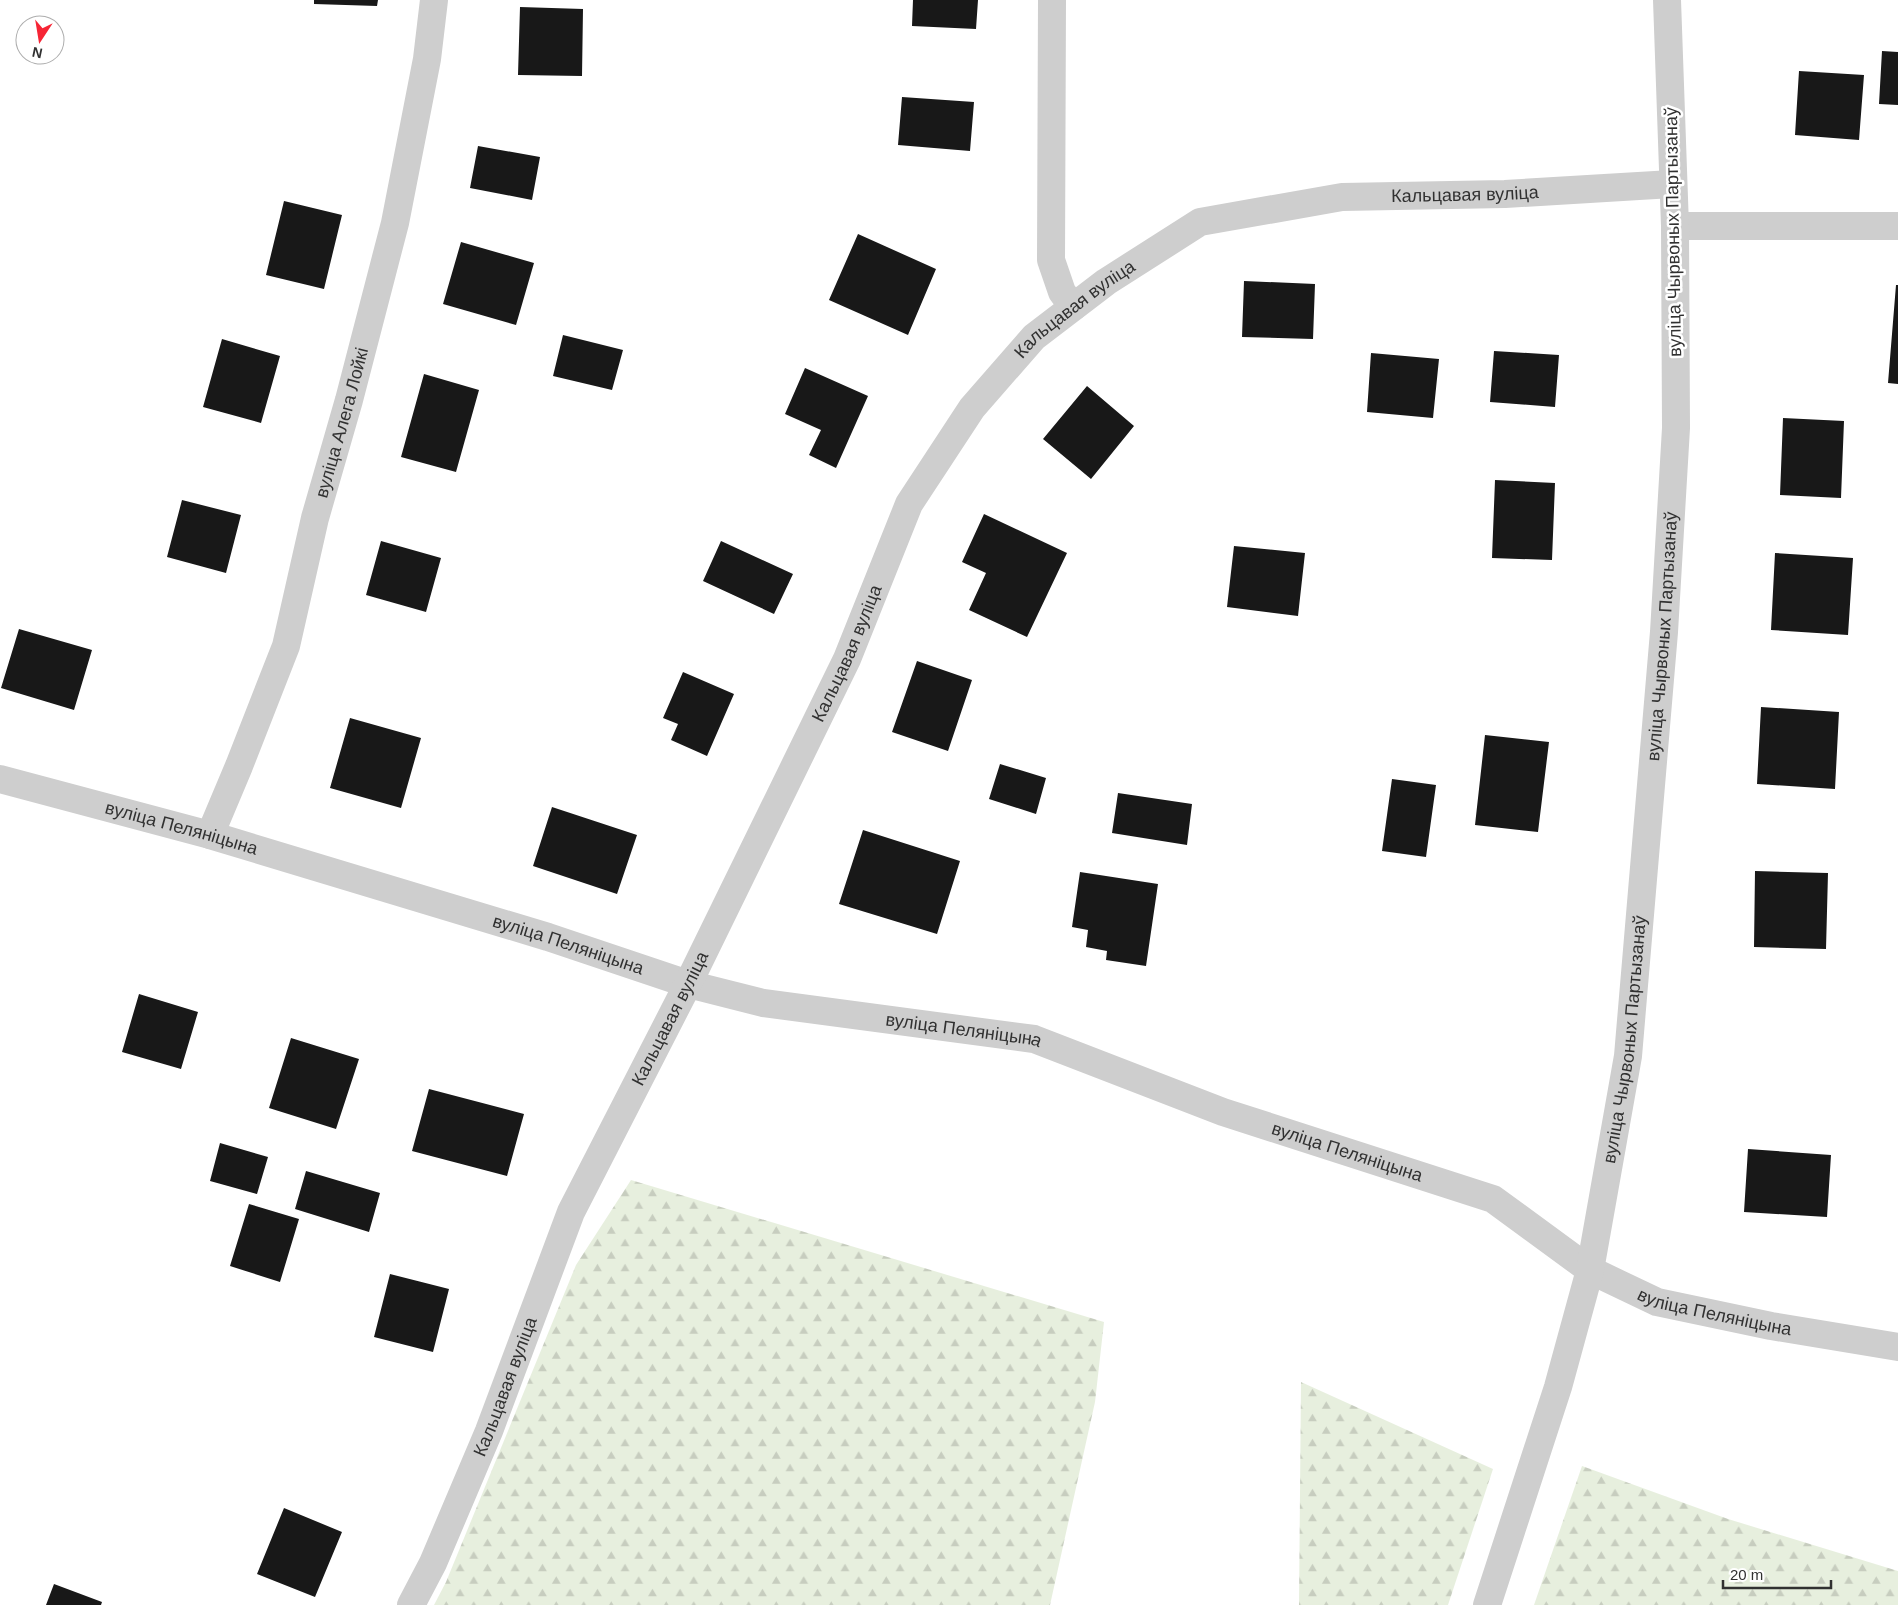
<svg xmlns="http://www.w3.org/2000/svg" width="1898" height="1605" viewBox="0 0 1898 1605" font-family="Arial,sans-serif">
	<defs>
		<pattern id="forest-firs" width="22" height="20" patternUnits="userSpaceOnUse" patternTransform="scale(1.25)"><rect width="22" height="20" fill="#e7efde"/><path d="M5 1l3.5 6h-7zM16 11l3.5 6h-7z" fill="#c7cdbf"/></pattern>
	</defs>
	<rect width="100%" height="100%" fill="#fff"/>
	<path fill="url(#forest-firs)" d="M631 1180 1104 1322 1095 1402 1050 1605H434L446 1582 576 1265Z
		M1301 1382 1493 1469 1448 1605H1299Z
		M1582 1466 1728 1519 1898 1571V1605H1534Z"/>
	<path fill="#181818" d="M314 0H378L377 6 314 4Z
		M913 0H978L976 29 912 26Z
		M520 7 583 9 582 76 518 75Z
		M1882 51 1898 52V105L1879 104Z
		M1799 71 1864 75 1859 140 1795 135Z
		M902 97 974 102 970 151 898 145Z
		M478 146 540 157 532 200 470 188Z
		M284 201 342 215 324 289 266 275Z
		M858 234 936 269 908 335 829 300Z
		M461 242 534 263 516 325 443 304Z
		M1244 281 1315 284 1313 339 1242 337Z
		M1896 285H1898V384L1888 383Z
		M563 335 623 350 612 390 553 376Z
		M222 339 280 356 261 423 203 407Z
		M1494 351 1559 355 1555 407 1490 402Z
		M1371 353 1439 359 1433 418 1367 412Z
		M805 368 868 396 836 468 809 455 821 430 785 414Z
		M424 374 479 390 456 472 401 457Z
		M1087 386 1134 426 1091 479 1043 439Z
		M1783 418 1844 421 1841 498 1780 495Z
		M1495 480 1555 483 1552 560 1492 558Z
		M182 500 241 515 226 573 167 557Z
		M984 514 1067 553 1027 637 969 610 986 573 962 562Z
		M381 541 441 558 426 612 366 595Z
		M721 541 793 574 774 614 703 581Z
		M1234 546 1305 553 1298 616 1227 607Z
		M1775 553 1853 558 1848 635 1771 630Z
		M19 629 92 650 74 710 1 688Z
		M917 661 972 680 948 751 892 732Z
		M683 672 734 694 707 756 671 740 678 724 663 718Z
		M1761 707 1839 712 1835 789 1757 784Z
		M350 718 421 738 401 808 330 788Z
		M1485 735 1549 742 1538 832 1475 825Z
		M1000 764 1046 778 1036 814 989 799Z
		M1392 779 1436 785 1426 857 1382 851Z
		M1118 793 1192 804 1187 845 1112 833Z
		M552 807 637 835 617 894 533 866Z
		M863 830 960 861 937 934 839 904Z
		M1755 871 1828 873 1826 949 1754 947Z
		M1080 872 1158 884 1146 966 1106 960 1107 951 1086 947 1088 930 1072 927Z
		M139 994 198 1012 181 1069 122 1052Z
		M291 1038 359 1059 336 1129 269 1108Z
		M429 1089 524 1114 507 1176 412 1151Z
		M220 1143 268 1157 257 1194 210 1181Z
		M1748 1149 1831 1155 1827 1217 1744 1212Z
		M306 1171 380 1193 369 1232 295 1209Z
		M249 1204 299 1219 280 1282 230 1266Z
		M390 1274 449 1289 433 1352 374 1337Z
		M284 1508 342 1532 315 1597 257 1574Z
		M54 1584 102 1602 101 1605H46Z"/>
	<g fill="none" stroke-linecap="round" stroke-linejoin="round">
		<g stroke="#cecece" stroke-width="28">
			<path d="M1052 0 1051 260 1062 292 1073 307"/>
			<path d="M1675 226H1898"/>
			<path id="s1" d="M0 779 210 835 548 937 688 984 763 1003 1034 1039 1223 1112 1493 1199 1590 1270 1657 1302 1771 1326 1898 1347"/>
			<path id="s2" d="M210 835 239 766 286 646 315 518 349 400 395 223 427 59 434 0"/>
			<path id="s3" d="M411 1605 433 1563 489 1431 571 1212 688 984 847 659 909 504 972 408 1034 337 1106 282 1200 222 1342 197 1505 194 1672 184"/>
			<path id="s4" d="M1487 1605 1558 1387 1590 1270 1628 1056 1664 632 1676 428 1675 226 1667 0"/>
		</g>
	</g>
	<g text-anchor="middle" stroke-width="5" stroke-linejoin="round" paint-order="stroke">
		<g font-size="18" fill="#313131" stroke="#fff">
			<text dy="6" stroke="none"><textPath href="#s3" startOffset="1888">Кальцавая вуліца</textPath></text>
			<text transform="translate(1673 232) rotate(-91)" y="6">вуліца Чырвоных Партызанаў</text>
			<text dy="6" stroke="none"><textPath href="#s3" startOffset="1468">Кальцавая вуліца</textPath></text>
			<text dy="6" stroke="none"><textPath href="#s2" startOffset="434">вуліца Алега Лойкі</textPath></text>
			<text dy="6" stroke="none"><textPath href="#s4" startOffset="989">вуліца Чырвоных Партызанаў</textPath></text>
			<text dy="6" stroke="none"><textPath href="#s3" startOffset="1048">Кальцавая вуліца</textPath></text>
			<text dy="6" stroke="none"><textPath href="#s1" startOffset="188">вуліца Пеляніцына</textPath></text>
			<text dy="6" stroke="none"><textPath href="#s1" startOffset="592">вуліца Пеляніцына</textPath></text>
			<text dy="6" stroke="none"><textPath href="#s3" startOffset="642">Кальцавая вуліца</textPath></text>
			<text dy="6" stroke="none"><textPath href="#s1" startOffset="998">вуліца Пеляніцына</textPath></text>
			<text dy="6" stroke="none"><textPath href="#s4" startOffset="584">вуліца Чырвоных Партызанаў</textPath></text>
			<text dy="6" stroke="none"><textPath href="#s1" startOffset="1402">вуліца Пеляніцына</textPath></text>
			<text dy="6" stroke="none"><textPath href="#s1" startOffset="1808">вуліца Пеляніцына</textPath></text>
			<text dy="6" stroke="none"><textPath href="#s3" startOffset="238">Кальцавая вуліца</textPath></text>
		</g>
	</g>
	<g transform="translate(40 40) rotate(192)"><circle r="24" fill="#ffffff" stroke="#adadad"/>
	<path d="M0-4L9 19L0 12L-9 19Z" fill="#f62535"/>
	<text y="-8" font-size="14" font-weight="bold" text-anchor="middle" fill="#313131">N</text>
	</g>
	<path d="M1723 1580v8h108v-8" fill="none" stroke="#313131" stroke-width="2.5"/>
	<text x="1730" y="1580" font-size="15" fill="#313131" stroke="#ffffff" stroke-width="4" paint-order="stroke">20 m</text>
</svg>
